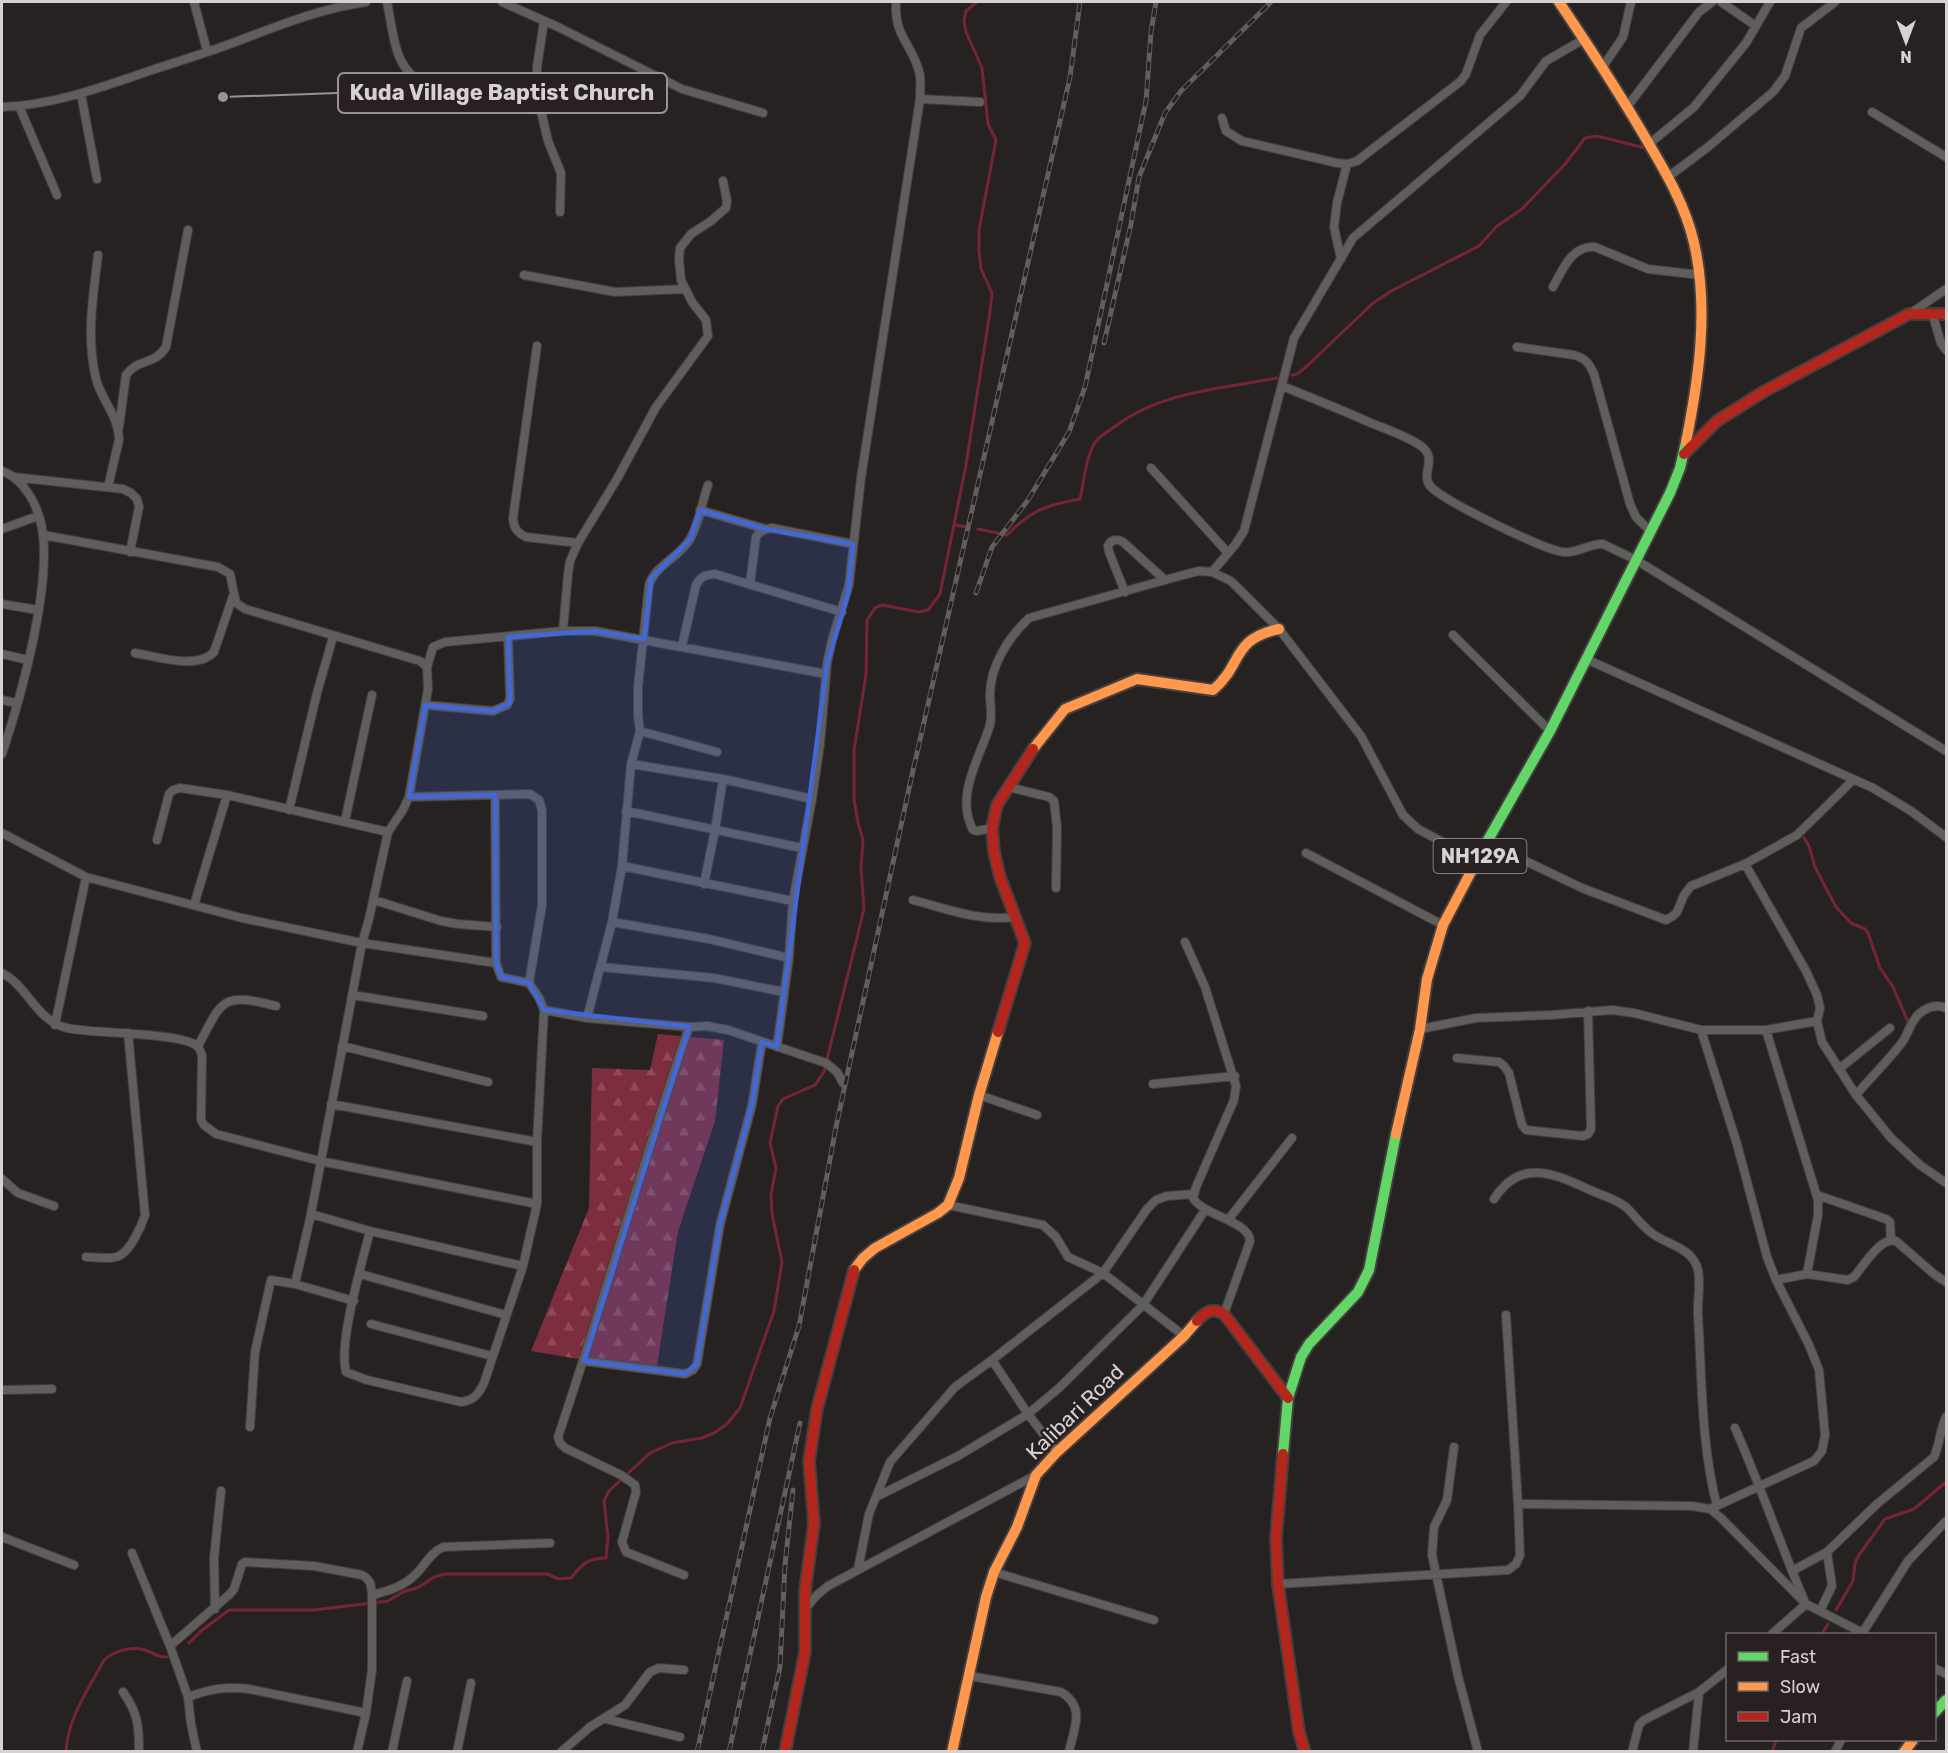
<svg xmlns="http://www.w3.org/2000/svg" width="1948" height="1753" viewBox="0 0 1948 1753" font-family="Rubik,sans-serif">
	<defs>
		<pattern id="forest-firs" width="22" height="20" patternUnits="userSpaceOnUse" patternTransform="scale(1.5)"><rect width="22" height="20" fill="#7c2d3e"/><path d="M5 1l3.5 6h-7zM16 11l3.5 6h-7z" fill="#8e4a59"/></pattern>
	</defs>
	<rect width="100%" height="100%" fill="#262222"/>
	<path fill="url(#forest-firs)" d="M658 1034 724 1040 715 1121 678 1231 656 1372 531 1351 589 1208 592 1068 650 1070Z"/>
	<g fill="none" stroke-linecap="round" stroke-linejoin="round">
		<path stroke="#762538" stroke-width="3" d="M1292 375 1297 374 1306 367 1373 303 1393 290 1479 246 1497 226 1522 209 1566 163 1585 138 1597 136 1645 148
			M955 525 966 527
			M978 529 1007 535C1031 510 1047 505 1080 499 1084 482 1086 455 1096 441 1100 436 1109 431 1114 427 1161 391 1221 389 1277 378
			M1804 838 1809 846 1815 867 1836 907 1851 923 1865 929 1868 933 1880 968 1893 987 1909 1024
			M1836 1610 1853 1581 1855 1563 1859 1555 1885 1519 1914 1509 1946 1482
			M1822 1634 1828 1624
			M189 1643 201 1631 229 1610H314L388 1601 403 1592 419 1587 434 1577 445 1574H547L559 1579 571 1578C581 1565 588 1558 606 1558L608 1537 604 1501 609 1491 650 1453 672 1443 702 1438 714 1433 727 1424 740 1408 774 1311 782 1262 772 1214 771 1194 776 1168 770 1143 778 1106 783 1099 815 1085 824 1072 864 909 861 867 863 840 858 823 854 799V751L866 674 867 620 875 608 882 605 919 612 928 610 940 594 966 465 990 312 992 293 981 269 979 251V230L996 140 988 124 982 68 966 32 964 21 966 11 977 2
			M66 1752C68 1717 88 1690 104 1660 114 1651 131 1646 145 1650 155 1653 155 1657 167 1657
			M1772 1752 1776 1740"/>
		<g stroke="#433f3f" stroke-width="10">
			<path id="street" d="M194 2 207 51
				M387 2C394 35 393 71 428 86L508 105 539 110
				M502 2 558 27 682 89 763 113
				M1721 2 1756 26
				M544 21 537 67V94L548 141 561 173 560 212
				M1602 68 1623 37 1631 2
				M81 94 97 179
				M920 99 980 102
				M19 106 57 195
				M2 107C54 105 103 87 152 70 182 60 213 51 243 39 283 24 323 8 366 2
				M1627 107 1699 12 1712 2
				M1872 112 1946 157
				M1222 118 1226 131 1242 141 1337 163 1347 164 1357 161 1461 81 1466 74 1480 35 1506 2
				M1649 144 1694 107 1746 43 1770 2
				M1668 177 1708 147 1773 92 1785 76 1801 28 1835 2
				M98 255C93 297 86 337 96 379 102 401 119 417 119 440L108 487
				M1341 259 1334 227 1337 203 1347 164
				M524 275 615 292 685 289
				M1553 287C1563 269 1572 245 1595 247L1648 269 1700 275
				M1911 313 1946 289
				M1932 313 1941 343 1946 350
				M537 346 513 518C514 528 516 532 526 537L578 543
				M1517 347 1574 355C1585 358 1589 363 1594 374L1630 504 1636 517 1651 532
				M1282 386C1312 398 1342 410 1371 423 1388 430 1407 436 1421 446 1439 459 1419 474 1431 487 1446 502 1542 549 1563 552 1577 554 1590 543 1603 544L1636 560 1946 751
				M119 427 126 375C138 358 154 366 166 347L188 230
				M1151 468 1228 553
				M2 471C24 479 38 505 42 528 52 586 21 697 2 754
				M14 477 123 489 131 493 137 499 139 507 130 552
				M700 510 766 529
				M2 529 38 516
				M43 535 218 567 230 574 236 603 245 609 420 661 427 667 428 689 409 797 403 810 388 832 369 919 362 943 311 1214 295 1284
				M1212 572 1235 545 1244 531 1294 338 1353 238 1520 96 1546 61 1584 39
				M750 584 756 537C760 531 764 529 772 528L853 544
				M1125 592 1109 552 1108 546C1111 539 1117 539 1123 542L1165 580
				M2 604 38 610
				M563 631 568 574 570 561 578 543 617 479 656 407 708 336 706 320 692 302 681 280 679 259 680 248 691 234 711 221 726 208 727 201 723 181
				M1453 635 1550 731
				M682 646 696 585C701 576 705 575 715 574L842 612
				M135 653C158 657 197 670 214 652L233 596
				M2 654 28 660
				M1586 659 1873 788 1911 811 1946 837
				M427 667 433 647 445 642 563 631H595L826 674
				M2 700 16 703
				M425 705 493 711 507 705 510 699 508 637
				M640 731 717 752
				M631 764 723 779 812 799
				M1008 787 1049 797 1054 801 1057 827 1056 888
				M495 795 496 963 501 977 529 983 539 998 544 1010 587 1018 689 1027 707 1026 728 1030 826 1063 837 1072 843 1083
				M409 797 530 794 539 800 542 810V905L529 983
				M289 810 317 693 333 637
				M626 811 802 848
				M345 821 372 695
				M993 828 977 831 973 830C955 796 979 759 989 728 993 717 990 706 990 695 990 666 1008 638 1029 618L1183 575 1199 571 1212 572 1231 581 1279 629 1361 736 1403 815 1418 829 1478 861
				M2 833 86 877 242 918 362 943 496 963
				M157 840 169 794 173 790 180 788 227 795 388 832
				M1488 843 1582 888 1666 920 1673 916 1677 912 1684 895 1691 886 1745 864 1797 835 1853 780
				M1306 853 1443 925
				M1745 864 1806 971 1817 995 1820 1008 1817 1021 1822 1042 1856 1095 1891 1138 1920 1165 1946 1183
				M622 866 793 901
				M704 884 715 830 723 779
				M374 900 441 921 458 924 497 927
				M913 900C947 909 981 922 1016 917
				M194 905 227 795
				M612 922 709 939 789 958
				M1185 942 1205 987 1236 1086 1234 1100 1196 1187 1193 1198C1204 1216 1249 1221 1250 1241L1224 1314
				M601 967 714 978 784 992
				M2 973C28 986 36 1021 67 1028 91 1034 185 1032 198 1047 200 1049 201 1053 202 1055L201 1120 204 1125 216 1134 320 1161 537 1204
				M352 995 483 1016
				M587 1018 612 922 622 866 631 764 640 731 638 716V687L649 585C655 565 680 557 690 539 699 524 702 502 708 485
				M55 1025 86 877
				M1420 1029 1476 1018 1551 1015 1612 1010 1634 1013 1701 1030H1766L1817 1021
				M1701 1030 1737 1144 1767 1257 1776 1280 1809 1345 1819 1370 1825 1435 1822 1451 1814 1461 1710 1509
				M1766 1030 1818 1200V1215L1807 1274
				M198 1046C223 1000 220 992 276 1006
				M342 1046 488 1082
				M777 1047 789 958 793 901 812 799 820 744 827 664 832 640 849 585 861 478 920 99C920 91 921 83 920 75 913 44 894 38 896 2
				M1457 1058 1499 1062 1504 1066 1509 1073 1522 1125 1526 1130 1583 1136 1588 1134 1591 1129 1588 1011
				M1839 1069 1890 1028
				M1153 1084 1235 1076
				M979 1095 1037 1115
				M1856 1095C1871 1077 1889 1060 1903 1041 1909 1032 1911 1020 1920 1013 1929 1006 1937 1004 1946 1008
				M331 1104 537 1142
				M2 1179 18 1193 54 1206
				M1817 1195 1886 1219 1890 1222 1891 1240
				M1494 1199C1521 1157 1555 1174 1590 1190 1603 1196 1617 1199 1627 1208 1636 1217 1643 1227 1653 1234 1668 1245 1693 1248 1698 1270 1701 1284 1697 1301 1698 1315 1702 1379 1701 1445 1717 1506
				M948 1205 1043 1225 1056 1237 1068 1257 1103 1273 1184 1336
				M311 1214 370 1231C362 1263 338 1343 346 1372L367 1380 461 1402C474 1400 478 1395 484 1383L523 1266 537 1204V1142L544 1010
				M1228 1220 1292 1138
				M370 1231 523 1266
				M86 1257C96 1257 110 1260 119 1256 131 1250 141 1227 145 1215L128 1033
				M360 1274 506 1315
				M1776 1280 1807 1274 1848 1280 1854 1277C1864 1265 1880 1237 1896 1241L1934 1274 1946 1282
				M1506 1315 1518 1504
				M371 1324 492 1356
				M584 1361 685 1374 693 1370 697 1364 720 1225 752 1105 762 1042
				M2 1390 52 1389
				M250 1427 255 1352 271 1280 295 1284 354 1301
				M1735 1428C1760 1485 1780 1543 1804 1600
				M1454 1447 1447 1500 1434 1527 1432 1555 1458 1676 1478 1752
				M1057 1452 1028 1414 992 1360 1103 1273 1147 1209 1156 1200 1167 1196 1194 1194
				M876 1497 958 1456 1028 1414 1059 1388 1143 1305 1205 1210
				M2 1537 74 1565
				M132 1553 170 1646 188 1697 191 1724 197 1752
				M858 1569 869 1514 890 1462 955 1387 992 1360
				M1792 1571 1827 1552
				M994 1572 1154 1620
				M684 1575 626 1552 622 1542 636 1492 635 1485 621 1475 565 1448 560 1443 558 1437C604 1301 642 1163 689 1027
				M1278 1584 1508 1570 1516 1564 1520 1555 1518 1504 1692 1506 1710 1509 1721 1518 1806 1604
				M215 1609 214 1558 221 1491
				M805 1609 817 1595 828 1586 1036 1475
				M1820 1611 1832 1586 1827 1552 1877 1504 1934 1457C1940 1444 1940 1429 1946 1417
				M1863 1632 1908 1561 1946 1521
				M1772 1634 1806 1604 1865 1634
				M170 1646 230 1594 234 1589 242 1564 245 1562 314 1566 362 1575C371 1580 371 1585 372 1595
				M1934 1668 1946 1674
				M970 1676 1061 1692C1086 1707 1074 1728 1069 1752
				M123 1692C138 1713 139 1726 139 1752
				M188 1697C210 1689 226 1686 249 1689L366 1713
				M606 1719 680 1737
				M357 1752 366 1713 372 1670V1595C388 1591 403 1587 416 1574 425 1565 431 1552 443 1547L550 1543
				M392 1752 407 1681
				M457 1752 471 1683
				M561 1752 590 1727 625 1705 650 1672 659 1668 684 1670
				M1632 1752 1639 1725 1644 1720 1699 1692 1728 1669
				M1693 1752 1699 1692
				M1835 1752 1841 1740"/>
		</g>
		<g stroke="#433f3f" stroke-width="14">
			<path id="fast" d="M1484 847 1550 731 1670 493 1680 468 1686 442
				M1283 1454 1288 1398 1301 1357 1309 1344 1358 1292 1369 1270 1396 1134
				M1934 1713 1946 1700"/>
		</g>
		<g stroke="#433f3f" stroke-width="14">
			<path id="slow" d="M1559 2C1588 45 1616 88 1642 132 1663 168 1685 203 1694 243 1709 308 1699 378 1686 442
				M1033 749 1065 709 1137 679 1213 690C1243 665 1231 639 1279 629
				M1396 1134 1420 1029 1427 979 1443 925 1484 847
				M854 1270 863 1258 875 1248 938 1213 948 1205 959 1178 979 1095 998 1032
				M952 1752 986 1597 994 1572 1017 1527 1036 1475 1057 1452 1184 1336 1197 1321
				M1904 1752 1913 1740"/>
		</g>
		<g stroke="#433f3f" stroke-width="14">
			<path id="jam" d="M1684 454 1717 421 1763 392 1909 314H1946
				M998 1032 1025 943 1000 877 994 852 992 828 997 805 1033 749
				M1197 1321C1205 1312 1212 1307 1224 1314L1288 1398
				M1283 1454 1276 1538 1278 1584 1299 1732 1305 1752
				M785 1752 805 1652V1591L814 1523 809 1461 817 1409 854 1270"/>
		</g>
		<use href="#street" stroke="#605d5d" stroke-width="8"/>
		<use href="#fast" stroke="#63d668" stroke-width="10"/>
		<use href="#slow" stroke="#ff974d" stroke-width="10"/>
		<use href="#jam" stroke="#b3261e" stroke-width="10"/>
		<g stroke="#625e5e" stroke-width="5">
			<path id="rail" d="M1104 343 1131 224 1139 177 1165 113 1181 91 1271 2
				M976 593 992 547 1028 500 1069 432 1085 387 1146 101 1151 32 1156 2
				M697 1752 770 1418 799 1326 836 1127 910 784 1070 77 1080 2
				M729 1752 800 1423
				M762 1752 780 1667 785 1565 793 1490"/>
		</g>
		<use href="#rail" stroke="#282021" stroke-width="3" stroke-dasharray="9" stroke-linecap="butt"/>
	</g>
	<path fill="#4268d7" fill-opacity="0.2" stroke="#4268d7" stroke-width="4.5" stroke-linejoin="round" d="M700 510 766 529 853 544 848 594 827 664 777 1047 762 1042 752 1105 720 1225 697 1364 685 1374 584 1361 689 1027 544 1010 529 983 501 977 496 963 495 795 409 797 425 705 493 711 510 703 508 637 595 631 644 639 651 578 690 539Z"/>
	<g text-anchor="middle" stroke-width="5" stroke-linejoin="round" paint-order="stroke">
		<rect fill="#282021" stroke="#a29c9d" stroke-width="1.5" x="1433.5" y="839" width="93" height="34" rx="4.5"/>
		<g font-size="20" font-weight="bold" fill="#d7d1d2">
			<text x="1480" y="863">NH129A</text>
		</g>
		<g font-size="21" fill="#d7d1d2" stroke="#282021">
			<text transform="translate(1075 1412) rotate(-44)" y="7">Kalibari Road</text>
		</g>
	</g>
	<path fill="none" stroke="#999494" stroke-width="2" d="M223 97L338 93"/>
	<circle fill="#999494" stroke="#282021" stroke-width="2" cx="223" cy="97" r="6"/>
	<rect fill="#282021" stroke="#999494" stroke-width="2" x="338" y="73" width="329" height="40" rx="6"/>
	<g font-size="22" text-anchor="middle" font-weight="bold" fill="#d7d1d2">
		<text x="502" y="100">Kuda Village Baptist Church</text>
	</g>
	<rect width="1948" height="1753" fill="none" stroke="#d7d1d2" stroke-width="6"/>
	<rect x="1726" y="1633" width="210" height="108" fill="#282021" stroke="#6e6768" stroke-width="1.5"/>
	<rect x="1738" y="1652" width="30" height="9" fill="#63d668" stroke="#6e6768" stroke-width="1.5"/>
	<text x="1780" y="1663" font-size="18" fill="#d7d1d2">Fast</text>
	<rect x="1738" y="1682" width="30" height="9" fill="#ff974d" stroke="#6e6768" stroke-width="1.5"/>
	<text x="1780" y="1693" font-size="18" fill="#d7d1d2">Slow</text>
	<rect x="1738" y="1712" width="30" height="9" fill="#b3261e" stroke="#6e6768" stroke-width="1.5"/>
	<text x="1780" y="1723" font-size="18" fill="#d7d1d2">Jam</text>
	<g transform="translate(1906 42) rotate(180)" stroke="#282021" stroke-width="4.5" paint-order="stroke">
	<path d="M0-4.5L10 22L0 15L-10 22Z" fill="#d7d1d2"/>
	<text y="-9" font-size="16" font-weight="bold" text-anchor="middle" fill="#d7d1d2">N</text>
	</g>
</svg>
